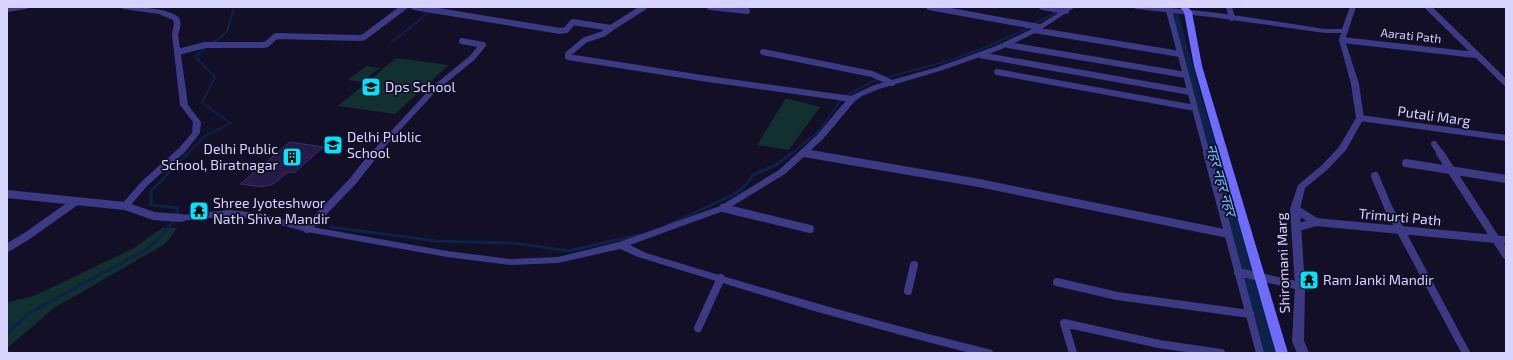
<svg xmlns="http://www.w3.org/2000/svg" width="1513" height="360" viewBox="0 0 1513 360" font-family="'Exo 2','Noto Sans Devanagari',sans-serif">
	<rect width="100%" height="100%" fill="#130f26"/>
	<path fill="#12302f" d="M396 58 449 65 395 114 338 106Z
		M366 66 380 68 362 82 348 80Z
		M786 98 820 107 789 150 757 145Z
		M162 228H177L165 244 54 308 7 348V303C17 299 26 299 36 295L134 248Z"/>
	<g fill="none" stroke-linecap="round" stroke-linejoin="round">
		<path stroke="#0c2248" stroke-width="2" d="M1034 24 1057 12
			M392 42 429 12
			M211 44 227 32 234 7
			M883 78C934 66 983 52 1029 27
			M845 96 878 79
			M187 154 205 136 231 123 202 103 215 77 195 56 207 47
			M791 154 818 132 841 100"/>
		<path stroke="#0c2248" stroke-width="3" d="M668 225 733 195 746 185 753 175 776 165 792 153
			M331 227 436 241 514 243 568 251 639 235
			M7 333 31 312 149 248 174 221 178 208 151 205V191L188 153"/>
		<path fill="#0c2248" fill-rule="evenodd" d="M1171 7H1177L1189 53 1276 353H1264L1181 53Z"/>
	</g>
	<path fill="#241b47" stroke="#3b2d73" d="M290 142 323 147 294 173 288 172 273 184 262 187 240 184Z"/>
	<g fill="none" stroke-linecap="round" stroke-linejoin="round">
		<path stroke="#3d3a85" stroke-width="6" d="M414 7 560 31 566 30 573 22 611 28 644 7
			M710 7 747 11
			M929 7 1039 27
			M1042 7 1066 11
			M1168 7 1207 154
			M1229 7 1232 18
			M1428 7 1506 83
			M611 28 603 34 585 40 568 54V57L708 79 852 99
			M1034 30 1180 54
			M1342 40 1476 55
			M1008 45 1186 75
			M178 52 205 45H263L267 44 276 36 360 38 364 37 404 7
			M763 52 872 74 892 83
			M980 55 1190 92
			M997 72 1195 108
			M1360 118 1506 138
			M1434 144 1441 154
			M803 153 810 154
			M374 154 434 89 472 58 483 45 462 41"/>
		<path stroke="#3d3a85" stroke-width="8" d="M804 153 979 183 1228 234
			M1207 153 1260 353
			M1440 153 1506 255
			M1406 163 1506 179
			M1375 176 1388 207 1466 353
			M7 194 125 206 154 216 181 218
			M723 208 810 229
			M1295 209 1316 222 1506 240
			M1296 228 1316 222
			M307 229 353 181 375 153
			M7 248 27 236 75 202
			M1238 272 1300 286
			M1057 282 1117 296 1250 314
			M908 291 914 265
			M698 328 721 278
			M1073 353 1064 323 1159 344 1221 353"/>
		<path fill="#3d3a85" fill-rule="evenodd" d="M14 7H29L26 9 7 12V8Z
			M120 7C133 7 170 7 179 18 182 23 180 29 178 34L188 105 201 122 200 133 185 152 148 185 128 208 125 209 120 206 122 204 142 181 179 148 192 133 193 122 180 105 172 34 174 24 173 20 159 14 123 9Z
			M1068 7H1075L1039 31 1002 49 943 70 879 89 862 96 855 101 823 139 785 174 726 210 630 245 646 253C759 287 873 321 988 349L992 350 994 353H970L901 335 814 311 638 257 620 249 558 263 511 265 447 257 307 232 259 219 229 216 181 221 176 218 181 215 229 210 259 213 307 226 447 251 511 259 558 257 619 242 720 206 779 170 817 135 849 97 857 93 874 85 938 67 996 46 1034 28Z
			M1133 7C1197 7 1262 20 1325 29H1342L1350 7H1356L1345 40 1359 84 1364 118 1346 150 1327 170 1305 188 1300 209 1305 286 1304 341 1309 353H1297L1292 341 1295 286 1290 209 1298 185 1321 166 1339 147 1356 118 1351 84 1339 40 1341 33H1325L1211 17 1136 9Z"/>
		<path fill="#6f6bff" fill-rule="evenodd" d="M1180 7H1188L1192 12 1202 66 1288 353H1276L1194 66 1184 12Z"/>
	</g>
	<defs>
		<g id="school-square" transform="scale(1)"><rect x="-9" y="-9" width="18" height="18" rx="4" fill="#00e5ff" stroke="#130f26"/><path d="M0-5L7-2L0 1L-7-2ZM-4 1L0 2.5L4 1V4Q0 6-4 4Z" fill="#111"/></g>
		<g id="building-square" transform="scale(1)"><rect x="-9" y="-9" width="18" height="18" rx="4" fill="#00e5ff" stroke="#130f26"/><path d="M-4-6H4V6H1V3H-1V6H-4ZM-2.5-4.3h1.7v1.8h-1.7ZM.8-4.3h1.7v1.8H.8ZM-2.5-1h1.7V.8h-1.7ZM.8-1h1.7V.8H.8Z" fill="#111"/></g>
		<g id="temple-square" transform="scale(1)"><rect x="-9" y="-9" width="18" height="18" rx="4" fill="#00e5ff" stroke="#130f26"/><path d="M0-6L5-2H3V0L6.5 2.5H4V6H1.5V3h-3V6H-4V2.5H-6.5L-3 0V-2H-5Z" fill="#111"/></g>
	</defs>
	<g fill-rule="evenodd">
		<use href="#school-square" x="371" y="87"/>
		<use href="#school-square" x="333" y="145"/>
		<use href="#building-square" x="292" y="157"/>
		<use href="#temple-square" x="199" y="211"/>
		<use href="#temple-square" x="1309" y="280"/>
	</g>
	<g text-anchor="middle" stroke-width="3.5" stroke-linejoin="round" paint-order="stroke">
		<g font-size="12" fill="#d9d4ff" stroke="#130f26">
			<text transform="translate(1411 36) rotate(6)" y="4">Aarati Path</text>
		</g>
		<g font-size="14" fill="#d9d4ff" stroke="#130f26" text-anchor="start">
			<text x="385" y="92">Dps School</text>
			<text x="347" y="142">Delhi Public<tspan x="347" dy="16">School</tspan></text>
			<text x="278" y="154" text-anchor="end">Delhi Public<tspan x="278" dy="16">School, Biratnagar</tspan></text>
			<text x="213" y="208">Shree Jyoteshwor<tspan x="213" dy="16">Nath Shiva Mandir</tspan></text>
			<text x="1323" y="285">Ram Janki Mandir</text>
		</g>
		<g font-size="14" fill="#d9d4ff" stroke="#130f26">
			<text transform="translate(1434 116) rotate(8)" y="5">Putali Marg</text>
			<text transform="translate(1400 217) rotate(5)" y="5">Trimurti Path</text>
			<text transform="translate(1283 263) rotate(-92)" y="5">Shiromani Marg</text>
		</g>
		<g font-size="15" font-style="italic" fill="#62b6ff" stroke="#130f26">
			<text transform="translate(1221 180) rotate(74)" y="5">नहर नहर नहर</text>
		</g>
	</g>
	<rect width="1513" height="360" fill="none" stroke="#d9d4ff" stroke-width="16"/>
</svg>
